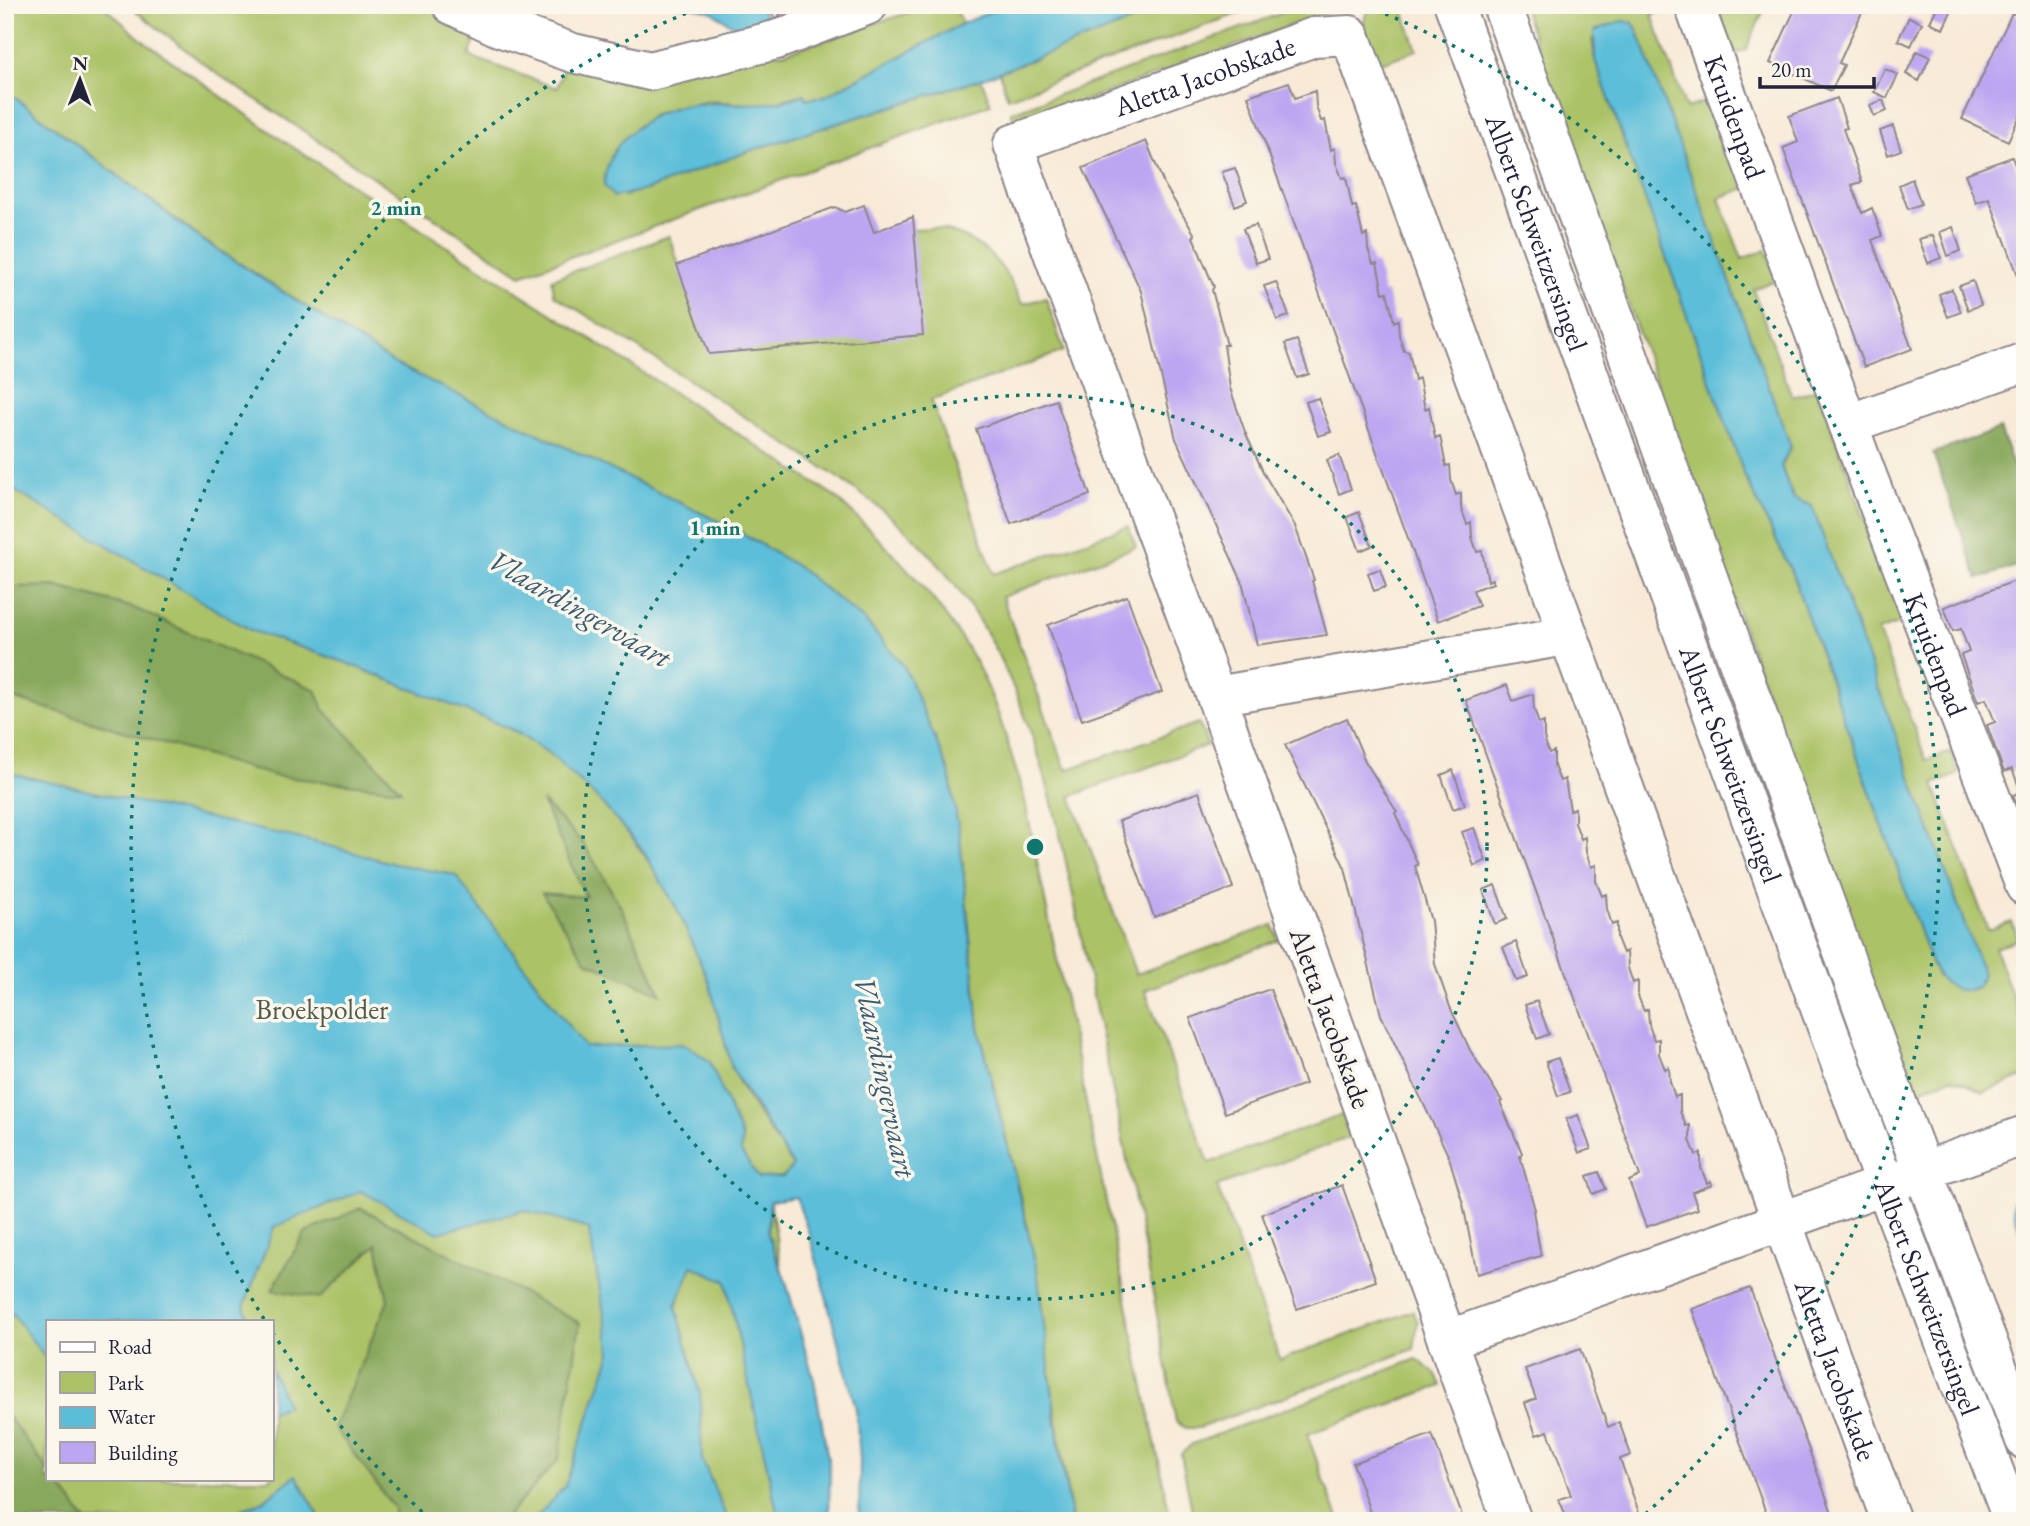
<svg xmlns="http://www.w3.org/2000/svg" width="2030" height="1526" viewBox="0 0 2030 1526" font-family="'EB Garamond',serif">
	<rect width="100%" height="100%" fill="#fbf7ec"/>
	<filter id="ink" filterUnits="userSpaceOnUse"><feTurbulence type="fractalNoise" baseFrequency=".0143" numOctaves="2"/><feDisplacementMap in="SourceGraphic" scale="14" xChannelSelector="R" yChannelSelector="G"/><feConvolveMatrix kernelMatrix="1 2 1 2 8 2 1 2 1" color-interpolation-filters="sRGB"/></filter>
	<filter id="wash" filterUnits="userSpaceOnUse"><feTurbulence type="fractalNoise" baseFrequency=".00686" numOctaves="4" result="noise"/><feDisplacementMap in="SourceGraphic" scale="28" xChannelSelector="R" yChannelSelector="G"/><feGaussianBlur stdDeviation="1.57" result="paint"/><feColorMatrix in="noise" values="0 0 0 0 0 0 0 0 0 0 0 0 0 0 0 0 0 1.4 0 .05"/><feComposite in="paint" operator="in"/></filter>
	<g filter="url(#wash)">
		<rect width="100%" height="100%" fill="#f8ead7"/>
		<path fill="#abc266" stroke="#667250" stroke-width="2" fill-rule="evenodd" d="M5 5H102L141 39 285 142 833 495C886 544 939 597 975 661 998 703 1010 752 1024 797L1171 1521H1072L1027 1225 979 1027 960 838 865 621 798 567 740 532 395 364 202 239 5 90Z
			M128 5H423L479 31 469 56 557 88 566 62 784 53 932 5H955L962 24 825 96 806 99 805 94 762 105 708 101 654 114 628 135 624 196 752 150 981 79 991 104 521 275 213 71Z
			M1174 5H1261L1008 98 999 72Z
			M1304 5H1352L1347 11 1329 12 1017 125 1011 112Z
			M1370 5H1401L1417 50 1373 66 1363 22Z
			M1525 5H1677L1652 15 1686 108 1717 98 1749 187 1719 198 1742 259 1766 250 1777 280 1753 289 1792 397 1817 389 1903 622 1878 631 1926 760 1951 752 1959 774 1934 784 1988 930 2012 922 2019 939 1995 948 2025 1031V1076L1984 1092 1952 1078 1909 1094 1526 16ZM1592 38 1791 447 1781 466 1981 981 1971 989 1937 976 1931 963 1792 573 1744 474 1595 60Z
			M1716 5H1766L1746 50 1734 54Z
			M935 228C981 237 1004 262 1022 304L1046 298 1064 351 931 400 994 574 1128 526 1136 547 1002 597 1066 770 1199 723 1208 745 1071 796 1136 974 1273 925 1279 940 1145 990 1209 1163 1342 1115 1350 1137 1217 1186 1280 1360 1413 1311 1418 1322 1414 1349 1199 1428H1186L1176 1422C1153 1284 1125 1147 1096 1010 1062 849 1042 672 923 547 880 502 825 469 774 436 701 388 628 341 554 295L552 279 669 236 710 354 914 229Z
			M5 469 454 706C473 714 494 720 513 731 608 784 670 880 709 980 719 1008 722 1039 732 1067 742 1094 776 1140 793 1166L783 1177 760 1179 770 1201 824 1521H5ZM47 1321H271V1479H47Z
			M1417 1359 1436 1374 1441 1386 1307 1434 1339 1521H1194L1181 1454 1192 1444Z"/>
		<path fill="#88a85b" stroke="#55654b" stroke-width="2" d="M2000 429 2025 498V563L1978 579 1933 453Z
			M5 583 14 587 55 586 134 608 316 690 324 710 401 790 275 776 5 696Z
			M542 801 584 844 621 907 661 994 586 961 542 893 586 897Z
			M361 1208 580 1323 559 1459 503 1521H393L394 1508 334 1427 388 1301 377 1244 320 1298 272 1290 305 1233Z
			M5 1412 47 1469V1479H55L86 1521H5Z"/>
		<path fill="#5bbed9" stroke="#3e708a" stroke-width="2" d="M674 5H758L770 21C742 37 736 27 714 13 705 7 685 7 674 5Z
			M1005 5H1174L981 79 752 150 646 190 614 197 604 186C605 163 614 146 632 131 692 80 742 120 805 94L806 99 825 96 962 24Z
			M1621 21 1632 22 1637 29 1791 447 1781 466 1793 498 1812 506 1983 974 1977 987C1955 997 1940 982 1931 963L1792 573 1744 474 1595 60 1594 31Z
			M5 90 202 240 395 364 740 532 798 567 865 621 904 666 949 771 960 838 979 1027 1037 1269 1060 1454 1072 1521H859L860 1460 856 1409 810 1236 796 1197 770 1201 768 1234 786 1282 814 1380 824 1435 830 1473 829 1521H782L778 1516 726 1281 692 1266 676 1306 700 1394 702 1459 728 1521H533L565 1486 611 1353 589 1229 524 1210 438 1233 361 1191 274 1227 244 1307 250 1321H47V1360L5 1304V772L315 842 395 864 455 875 585 1047 685 1044 710 1062 742 1138 741 1152 759 1178 783 1177 793 1166 732 1069 709 982 677 909 642 849 598 799 550 754 511 729 344 662 252 631 5 485Z
			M2025 1182V1243C2017 1221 2003 1199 2025 1182Z
			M271 1369 287 1405 271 1413Z
			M296 1475 322 1521H210L262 1502Z"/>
		<g id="blocks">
			<path fill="#bda6f1" d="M764 5H789L776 19Z
				M1797 5H1871L1868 12 1863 10 1839 63 1844 65 1831 91 1770 63Z
				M1938 5H1954L1943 29 1930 22Z
				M2012 13 2025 19V105L2008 141 1962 119Z
				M1909 17 1922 23 1911 46 1898 40Z
				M1917 51 1930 57 1919 81 1906 74Z
				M1885 69 1898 75 1887 98 1874 92Z
				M1289 82 1295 98 1315 91 1316 106 1321 121 1325 120 1331 150 1335 148 1336 163 1342 178 1346 177 1352 207 1356 206 1363 236 1367 234 1368 249 1373 264 1377 263 1383 293 1387 292 1394 322 1398 320 1399 336 1404 351 1409 352 1415 380 1419 378 1425 409 1429 407 1435 438 1440 436 1446 466 1450 465 1451 480 1456 495 1461 493V508L1467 524 1471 522 1472 537 1477 552 1482 551 1488 581 1492 579 1493 583 1473 590 1479 606 1438 621 1248 96Z
				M1837 98 1847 128 1843 129 1862 182 1852 185 1862 213 1872 208 1882 236 1872 240 1912 349 1864 367 1783 148 1798 142 1789 116Z
				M1883 100 1887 111 1874 116 1870 105Z
				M1893 126 1901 150 1888 155 1880 131Z
				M1146 141 1164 184 1195 235 1193 237 1214 287 1212 290 1227 345H1224L1230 388 1245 432 1264 474 1295 526 1314 580 1312 581 1327 635 1257 645 1242 581 1176 439 1141 291 1083 168Z
				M2012 157 2022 183 2025 182V294L1989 198 1976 203 1965 174Z
				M1235 168 1247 201 1235 206 1222 172Z
				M1912 179 1921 204 1908 209 1899 185Z
				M864 205 874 232 913 217 923 335 709 354 677 265 835 207 845 212Z
				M1256 225 1268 259 1256 263 1243 229Z
				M1953 227 1961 251 1948 256 1940 232Z
				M1933 235 1941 258 1928 263 1919 239Z
				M1973 281 1981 305 1968 310 1959 286Z
				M1276 282 1289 316 1277 320 1264 286Z
				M1952 289 1961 312 1948 317 1939 294Z
				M1297 340 1309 374 1297 378 1285 344Z
				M1318 398 1331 432 1318 436 1306 402Z
				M1056 400 1090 495 1011 524 976 429Z
				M2025 436V461H2024L2016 440Z
				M1339 455 1351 489 1339 494 1327 460Z
				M1359 512 1372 546 1360 551 1347 517Z
				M1380 569 1386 587 1374 591 1368 573Z
				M2015 581 2025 608V613L2019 615 2025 630 2024 828 2013 795 2021 792 2012 769 2004 772 1987 725 1995 722 1986 699 1978 702 1961 655 1969 652 1961 629 1953 631 1944 607Z
				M1127 596 1162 692 1082 720 1048 625Z
				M1507 685 1513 701 1533 694 1534 709 1539 724 1544 722V737L1549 753 1554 751V766L1560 781 1565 779 1570 810 1575 808V823L1581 839 1585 837 1586 852 1591 867 1596 865V881L1602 896 1606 894 1607 909 1612 925 1617 923V938L1623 953 1627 951 1628 968 1633 983 1638 981V996L1644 1011 1648 1009 1649 1025 1654 1040 1659 1039V1054L1665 1069 1669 1067 1670 1082 1675 1097 1680 1095V1111L1686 1126 1690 1125V1140L1696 1155 1701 1153V1168L1707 1183 1711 1181 1712 1185 1692 1192 1698 1209 1646 1227 1629 1181 1640 1176 1466 700Z
				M1347 718 1365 761 1397 812 1395 813 1418 865 1415 866 1431 921 1435 964 1450 1007 1470 1050 1502 1101 1500 1102 1522 1153 1520 1156 1535 1210 1533 1211 1541 1256 1477 1274 1463 1204 1449 1157 1381 1015 1345 868 1285 745Z
				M1453 770 1465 805 1453 809 1441 775Z
				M1199 792 1233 888 1154 917 1119 821Z
				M1474 828 1486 861 1474 866 1462 832Z
				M1495 885 1507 919 1495 924 1483 890Z
				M1516 942 1528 977 1516 981 1503 947Z
				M1270 989 1305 1084 1225 1113 1190 1018Z
				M1537 1001 1549 1034 1537 1039 1525 1005Z
				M1558 1058 1570 1092 1558 1096 1546 1062Z
				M1578 1115 1591 1149 1579 1153 1566 1119Z
				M1599 1172 1606 1189 1593 1194 1587 1176Z
				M1342 1185 1376 1281 1297 1309 1262 1214Z
				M1750 1288 1772 1349 1835 1521H1769L1747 1461 1692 1309Z
				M1580 1349 1608 1427 1619 1422 1631 1455 1620 1459 1642 1521H1568L1559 1499 1571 1495 1548 1431 1536 1435 1525 1403 1536 1399 1525 1369Z
				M1432 1434 1464 1521H1373L1353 1463Z"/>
		</g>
	</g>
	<g filter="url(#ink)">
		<use href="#blocks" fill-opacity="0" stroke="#8d8689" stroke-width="2"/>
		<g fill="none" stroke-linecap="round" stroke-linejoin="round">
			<g stroke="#8d8689" stroke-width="42">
				<g id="minor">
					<path d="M452 5 499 27 573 53 650 71 776 40 868 5"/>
					<path id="s1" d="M1694 5 1865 470 2025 886"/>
					<path d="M1848 424 2025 362"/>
					<path d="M1216 696 1566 636"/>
					<path d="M1447 1340 2025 1135"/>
					<path id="s2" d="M1512 1521 1216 696 1013 144 1314 37 1350 35 1891 1521"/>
				</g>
			</g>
			<g stroke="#8d8689" stroke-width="42">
				<g id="tertiary">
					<path id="s3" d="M1454 5 1884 1183 2013 1521"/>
					<path d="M1502 5 1899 1108 2025 1440"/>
				</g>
			</g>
			<use href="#minor" stroke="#fff" stroke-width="38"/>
			<use href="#tertiary" stroke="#fff" stroke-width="38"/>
		</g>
	</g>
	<g fill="none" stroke="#0f766e" stroke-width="3.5" stroke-dasharray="3.5 7">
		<circle cx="1035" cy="847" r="452"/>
		<path d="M430 1519A904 904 0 0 1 273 1333M264 1319A904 904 0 0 1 704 6M1366 6A904 904 0 0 1 1640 1519"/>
	</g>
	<g text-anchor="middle" stroke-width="7" stroke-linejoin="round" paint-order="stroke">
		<g font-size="28" fill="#22223b" stroke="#fbf7ec">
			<text dy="10" stroke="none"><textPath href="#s2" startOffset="1668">Aletta Jacobskade</textPath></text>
			<text dy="10" stroke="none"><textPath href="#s1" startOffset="119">Kruidenpad</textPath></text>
			<text dy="10" stroke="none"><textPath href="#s3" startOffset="242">Albert Schweitzersingel</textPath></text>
			<text dy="10" stroke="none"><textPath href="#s1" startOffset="693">Kruidenpad</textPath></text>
			<text dy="10" stroke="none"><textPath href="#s3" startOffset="808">Albert Schweitzersingel</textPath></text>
			<text transform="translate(1331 1018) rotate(70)" y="10">Aletta Jacobskade</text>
			<text dy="10" stroke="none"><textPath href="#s3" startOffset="1376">Albert Schweitzersingel</textPath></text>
			<text dy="10" stroke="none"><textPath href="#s2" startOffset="3241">Aletta Jacobskade</textPath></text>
		</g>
		<g font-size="28" fill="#525a4a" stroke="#fbf7ec">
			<text x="322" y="1019">Broekpolder</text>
		</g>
		<g font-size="30" font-style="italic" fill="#365972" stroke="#fbf7ec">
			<text transform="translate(580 609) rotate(30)" y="10">Vlaardingervaart</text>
			<text transform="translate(885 1077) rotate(78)" y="10">Vlaardingervaart</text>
		</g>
	</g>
	<circle cx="1035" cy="847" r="10" fill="#0f766e" stroke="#fbf7ec" stroke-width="3.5"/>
	<g font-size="21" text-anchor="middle" font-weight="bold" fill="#0f766e" stroke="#fbf7ec" stroke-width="7" stroke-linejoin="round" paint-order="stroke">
		<text x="396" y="215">2 min</text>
		<text x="715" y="535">1 min</text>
	</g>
	<rect width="2030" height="1526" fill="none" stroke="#fbf7ec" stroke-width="28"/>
	<rect x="46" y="1320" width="228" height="161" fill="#fbf7ec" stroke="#a4a2a5" stroke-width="2"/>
	<rect x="60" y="1342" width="35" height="10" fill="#ffffff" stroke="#a4a2a5" stroke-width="2"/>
	<text x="108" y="1354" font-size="21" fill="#22223b">Road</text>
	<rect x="60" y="1372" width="35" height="21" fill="#abc266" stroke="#a4a2a5" stroke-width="2"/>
	<text x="108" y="1390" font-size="21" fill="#22223b">Park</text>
	<rect x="60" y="1407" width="35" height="21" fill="#5bbed9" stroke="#a4a2a5" stroke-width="2"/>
	<text x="108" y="1424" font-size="21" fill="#22223b">Water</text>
	<rect x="60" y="1442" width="35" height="21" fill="#bda6f1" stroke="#a4a2a5" stroke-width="2"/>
	<text x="108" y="1460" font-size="21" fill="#22223b">Building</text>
	<g transform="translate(80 80) rotate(1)" stroke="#fbf7ec" stroke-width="5" paint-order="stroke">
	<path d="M0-5L12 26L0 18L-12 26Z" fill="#22223b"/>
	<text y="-10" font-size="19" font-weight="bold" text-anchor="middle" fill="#22223b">N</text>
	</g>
	<path d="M1760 77v10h114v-10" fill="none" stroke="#22223b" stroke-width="3.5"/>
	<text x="1771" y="77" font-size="21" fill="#22223b" stroke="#fbf7ec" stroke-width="5" paint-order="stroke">20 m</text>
</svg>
